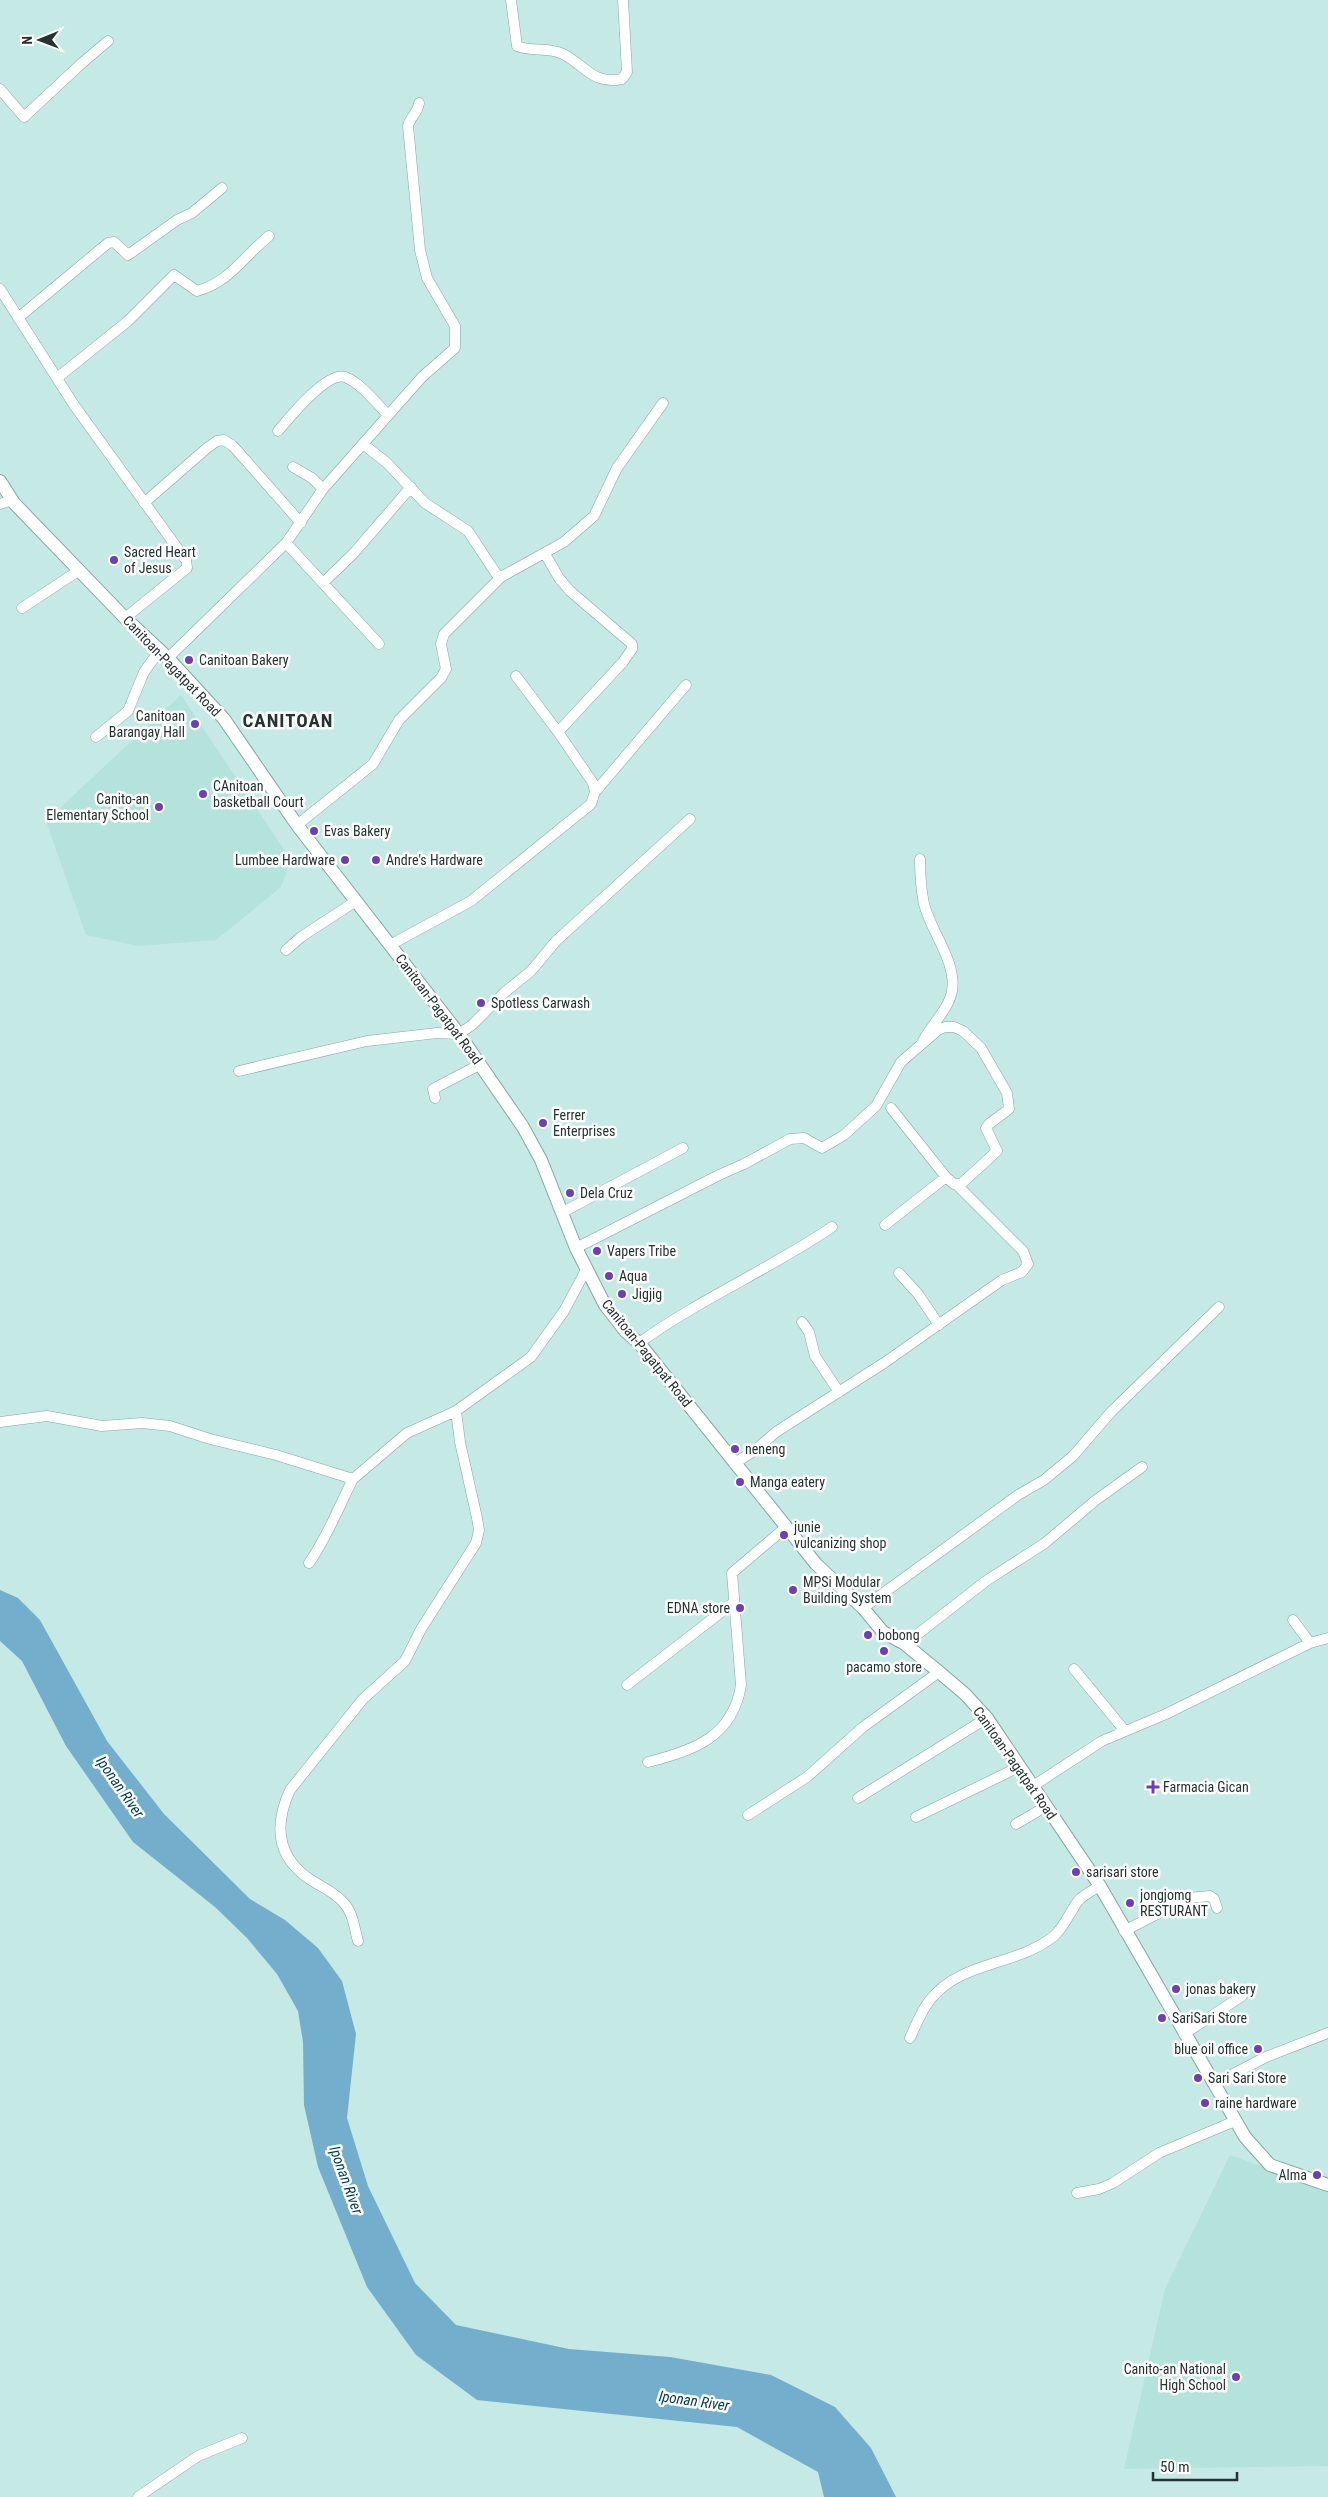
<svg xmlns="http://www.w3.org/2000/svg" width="1328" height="2497" viewBox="0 0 1328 2497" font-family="'Roboto Condensed',sans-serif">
	<rect width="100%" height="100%" fill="#c5e9e4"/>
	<path fill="#b4e3db" d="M181 695 291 860 281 887 216 940 138 946 86 935 46 821Z
		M1230 2155 1328 2190V2466L1124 2469 1165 2289Z"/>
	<path fill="#73afcc" d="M0 1590 18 1598 40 1620 107 1741 164 1814 250 1899 285 1920 318 1948 342 1981 356 2034 347 2118 368 2186 415 2283 456 2325 569 2349 670 2357 771 2375 835 2407 871 2448 896 2497H824L818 2472 737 2427 477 2400 416 2355 367 2287 318 2167 304 2105 303 2042 298 2011 277 1974 247 1938 215 1907 133 1842 66 1746 22 1661 0 1641Z"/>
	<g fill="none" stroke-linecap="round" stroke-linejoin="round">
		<g stroke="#84a7a1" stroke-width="11">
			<path id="minor" d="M511 0 517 46C531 52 548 47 563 54 586 66 593 85 622 79L627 72 623 0
				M0 89 24 117 82 63 108 41
				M0 289 74 405 186 560 187 568 125 618
				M18 318 108 243 114 242 128 255 177 220 192 213 222 188
				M57 378 128 321 174 275 197 291C230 282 243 257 269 236
				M278 431C289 418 327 371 345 377 361 383 376 403 388 415
				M363 444 387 463 425 503 468 531 499 578
				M293 467 312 478 323 489
				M144 503 207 448 217 441 224 440 233 446 301 523
				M0 504 12 500
				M286 543 379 644
				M323 583 353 554 411 487
				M22 608 78 571
				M168 658 286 543 323 489 422 377 455 348V326L427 278 420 250 408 126C410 117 418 113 419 103
				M516 676 558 732
				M96 737 128 711 144 672 160 650
				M595 792 686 685
				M297 825 373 764 399 720 441 678 446 669 441 644 444 634 501 577 564 542 594 516 617 468 663 403
				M920 859C920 874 921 889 924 904 931 932 957 962 952 991 949 1009 931 1025 923 1041
				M390 945 471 901 591 804 595 792 593 783 558 732 623 662 632 649V644L570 591 559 578 545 554
				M286 950 301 937 356 901
				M239 1071 367 1041 437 1033 459 1034 472 1025 505 992 531 971 556 941 690 819
				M435 1098 433 1089 481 1064
				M891 1108 946 1177
				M563 1212 683 1148
				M576 1248 719 1175 744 1164 790 1139 804 1138 822 1148 844 1135 876 1106 901 1062 938 1030 945 1027H954L963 1031 981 1048 1007 1093 1009 1109 989 1124 986 1128 997 1151 961 1184H954L946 1177 885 1225
				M899 1273 918 1294 939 1325
				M802 1322 809 1332 815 1356 839 1392
				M639 1343C700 1299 770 1269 832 1227
				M0 1422 47 1416 102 1426 142 1423 170 1426 210 1439 276 1455 353 1479 407 1433 456 1411 531 1357 564 1311 586 1270
				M735 1463 754 1451 776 1432 884 1363 1002 1280 1022 1272 1028 1264 1023 1251 957 1185
				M309 1563C328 1536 338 1508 353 1479
				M863 1608 1018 1495 1044 1480 1073 1456 1111 1412 1219 1307
				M1293 1620 1310 1643
				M905 1644 986 1581 1045 1543 1096 1500 1142 1467
				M1074 1669 1125 1731
				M627 1685 733 1603
				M648 1762C693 1751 733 1737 741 1685L732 1573 786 1527
				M1033 1786 1102 1741 1166 1714 1310 1643 1328 1638
				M858 1798 987 1718
				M748 1815 807 1777 863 1727 939 1672
				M916 1817 1019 1767
				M1016 1824 1045 1807
				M1124 1931 1188 1898 1210 1896 1214 1899 1217 1908
				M358 1941C354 1927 353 1912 343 1902 334 1892 322 1887 311 1880 276 1857 274 1825 290 1790L363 1699 405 1661 421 1629 476 1543 479 1530 477 1518 460 1442 456 1411
				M1184 2034 1242 1996
				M910 2038C916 2025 921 2011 930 2000 960 1961 1017 1966 1054 1936 1064 1927 1070 1912 1078 1901 1083 1895 1093 1890 1100 1886
				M1214 2084 1266 2057 1328 2033
				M1077 2193 1099 2189 1113 2183 1159 2153 1235 2121
				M138 2497 198 2456 242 2438"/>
		</g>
		<g stroke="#84a7a1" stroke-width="14">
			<path id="tertiary" d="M0 481 14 503 125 618 168 658 224 719 297 825 459 1034 523 1127 541 1160 576 1248 605 1305 626 1332 639 1343 816 1564 863 1608 883 1632 905 1644 939 1672 965 1694 987 1718 1100 1886 1245 2137 1270 2165 1328 2185"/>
		</g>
		<use href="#minor" stroke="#fff" stroke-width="10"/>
		<use href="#tertiary" stroke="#fff" stroke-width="12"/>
	</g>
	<g fill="#6e3eb6" stroke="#fff" stroke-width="2">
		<circle cx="114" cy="560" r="5"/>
		<circle cx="189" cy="660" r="5"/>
		<circle cx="195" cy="724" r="5"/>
		<circle cx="203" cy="794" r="5"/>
		<circle cx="159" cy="807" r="5"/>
		<circle cx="314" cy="831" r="5"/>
		<circle cx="345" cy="860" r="5"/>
		<circle cx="376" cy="860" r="5"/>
		<circle cx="481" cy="1003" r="5"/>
		<circle cx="543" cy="1123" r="5"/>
		<circle cx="570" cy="1193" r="5"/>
		<circle cx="597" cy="1251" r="5"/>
		<circle cx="609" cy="1276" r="5"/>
		<circle cx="622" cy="1294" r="5"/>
		<circle cx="735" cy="1449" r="5"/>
		<circle cx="740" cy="1482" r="5"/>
		<circle cx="784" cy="1535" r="5"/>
		<circle cx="793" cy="1590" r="5"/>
		<circle cx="740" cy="1608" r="5"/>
		<circle cx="868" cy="1635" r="5"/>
		<circle cx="884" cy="1651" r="5"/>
		<path d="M1150.5 1779.5h5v5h5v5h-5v5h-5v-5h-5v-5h5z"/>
		<circle cx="1076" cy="1872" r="5"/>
		<circle cx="1130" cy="1903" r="5"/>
		<circle cx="1176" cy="1989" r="5"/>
		<circle cx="1162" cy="2018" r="5"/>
		<circle cx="1258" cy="2049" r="5"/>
		<circle cx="1198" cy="2078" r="5"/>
		<circle cx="1205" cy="2103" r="5"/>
		<circle cx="1317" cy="2175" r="5"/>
		<circle cx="1236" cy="2377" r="5"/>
	</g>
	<g text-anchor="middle" stroke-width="5" stroke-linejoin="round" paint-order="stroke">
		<g font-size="14" fill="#253331" stroke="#fff" text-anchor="start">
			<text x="124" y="557">Sacred Heart<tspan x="124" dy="16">of Jesus</tspan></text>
			<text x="199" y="665">Canitoan Bakery</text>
			<text x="185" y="721" text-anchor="end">Canitoan<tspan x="185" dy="16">Barangay Hall</tspan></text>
			<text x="213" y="791">CAnitoan<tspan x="213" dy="16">basketball Court</tspan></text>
			<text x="149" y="804" text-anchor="end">Canito-an<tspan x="149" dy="16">Elementary School</tspan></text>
			<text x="324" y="836">Evas Bakery</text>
			<text x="335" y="865" text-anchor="end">Lumbee Hardware</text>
			<text x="386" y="865">Andre's Hardware</text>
			<text x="491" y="1008">Spotless Carwash</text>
			<text x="553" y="1120">Ferrer<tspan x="553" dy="16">Enterprises</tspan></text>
			<text x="580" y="1198">Dela Cruz</text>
			<text x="607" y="1256">Vapers Tribe</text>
			<text x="619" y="1281">Aqua</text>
			<text x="632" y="1299">Jigjig</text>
			<text x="745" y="1454">neneng</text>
			<text x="750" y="1487">Manga eatery</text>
			<text x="794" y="1532">junie<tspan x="794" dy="16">vulcanizing shop</tspan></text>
			<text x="803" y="1587">MPSi Modular<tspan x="803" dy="16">Building System</tspan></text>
			<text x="730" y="1613" text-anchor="end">EDNA store</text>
			<text x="878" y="1640">bobong</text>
			<text x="884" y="1672" text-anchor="middle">pacamo store</text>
			<text x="1163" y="1792">Farmacia Gican</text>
			<text x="1086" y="1877">sarisari store</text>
			<text x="1140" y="1900">jongjomg<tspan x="1140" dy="16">RESTURANT</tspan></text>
			<text x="1186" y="1994">jonas bakery</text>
			<text x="1172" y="2023">SariSari Store</text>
			<text x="1248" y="2054" text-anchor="end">blue oil office</text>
			<text x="1208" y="2083">Sari Sari Store</text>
			<text x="1215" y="2108">raine hardware</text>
			<text x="1307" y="2180" text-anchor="end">Alma</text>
			<text x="1226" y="2374" text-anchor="end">Canito-an National<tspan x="1226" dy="16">High School</tspan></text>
		</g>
		<g font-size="14" fill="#253331" stroke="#fff">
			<text transform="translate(172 666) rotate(46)" y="5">Canitoan-Pagatpat Road</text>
			<text transform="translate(439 1009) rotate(53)" y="5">Canitoan-Pagatpat Road</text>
			<text transform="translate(647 1353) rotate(51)" y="5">Canitoan-Pagatpat Road</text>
			<text transform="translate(1015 1763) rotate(55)" y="5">Canitoan-Pagatpat Road</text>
		</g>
		<g font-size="15" font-style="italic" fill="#043a4f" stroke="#fff">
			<text transform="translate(120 1787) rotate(55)" y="5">Iponan River</text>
			<text transform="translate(346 2180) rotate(70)" y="5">Iponan River</text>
			<text transform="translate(694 2401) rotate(8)" y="5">Iponan River</text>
		</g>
		<g font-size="19" font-weight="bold" letter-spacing="1" fill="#253331" stroke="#fff">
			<text x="288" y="727">CANITOAN</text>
		</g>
	</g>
	<g transform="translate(40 40) rotate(269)" stroke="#ffffff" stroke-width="4" paint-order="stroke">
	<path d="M0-4L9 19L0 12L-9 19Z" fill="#253331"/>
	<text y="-8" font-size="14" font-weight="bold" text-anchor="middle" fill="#253331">N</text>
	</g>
	<path d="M1153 2472v8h84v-8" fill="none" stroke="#253331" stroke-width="2.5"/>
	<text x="1160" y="2472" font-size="15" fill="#253331" stroke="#ffffff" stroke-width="4" paint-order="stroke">50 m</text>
</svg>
